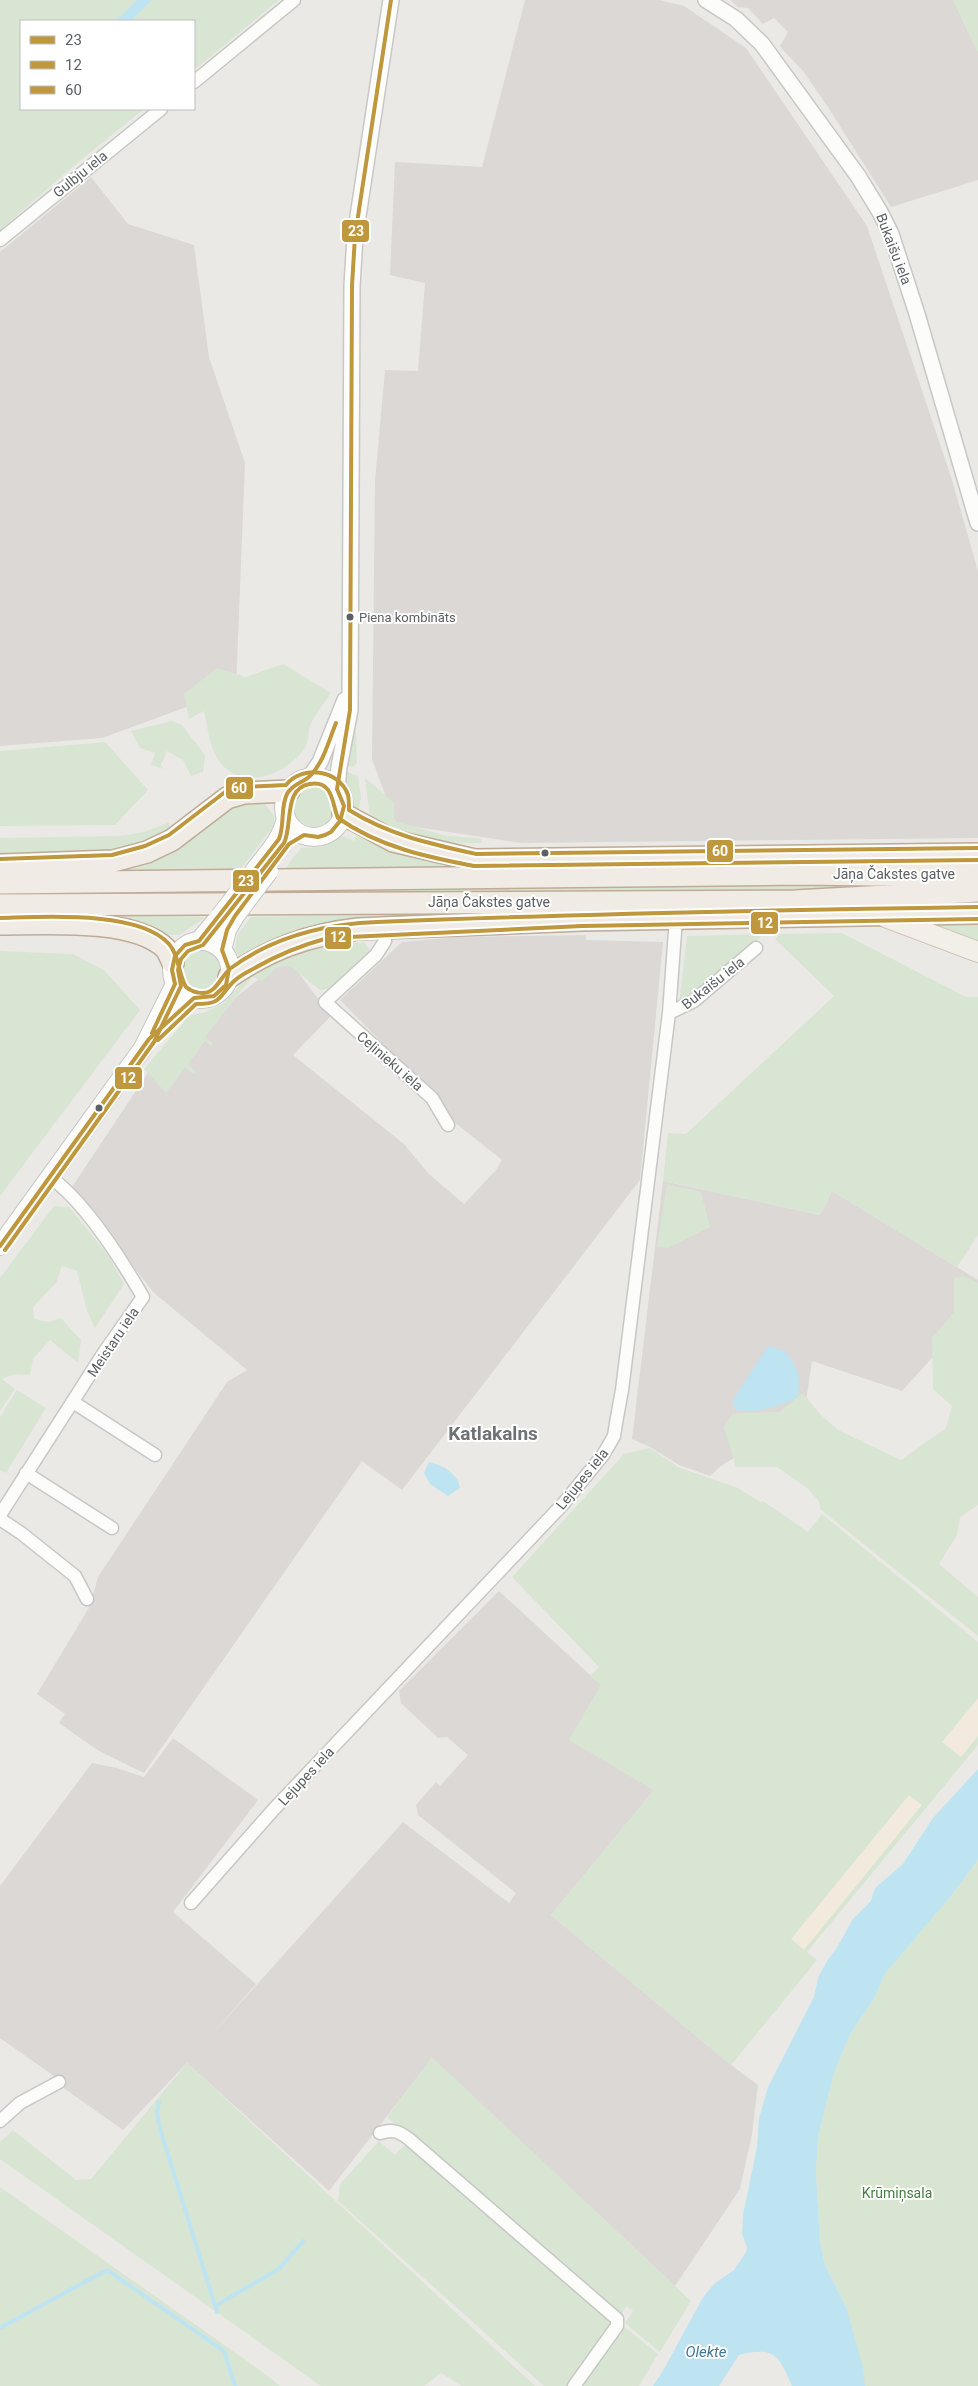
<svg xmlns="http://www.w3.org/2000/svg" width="978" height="2386" viewBox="0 0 978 2386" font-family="Roboto,sans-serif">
	<rect width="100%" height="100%" fill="#ebe9e6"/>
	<path fill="#dbd8d6" d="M525 0H659L684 6 746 48 867 226 952 480 978 571V838L522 843 396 824 372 759 375 480 385 370 418 371 425 283 390 275 395 162 482 167Z
		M730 0H953L978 52V180L891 207 826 104 803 71 784 51 780 46 788 32 774 18 763 24 748 8 738 7Z
		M91 177 128 224 194 245 209 357 245 463 236 689 102 738 0 746V252Z
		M586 935V940L663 942 640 1180 402 1490 362 1461 144 1773 99 1751 59 1723 65 1714 37 1694 90 1606 98 1577 227 1382 247 1370 153 1292 72 1187 157 1059 263 976 289 960 331 1016 293 1055 404 1144 429 1174 464 1204 496 1170 502 1160 454 1122 432 1094 340 1000 402 942 458 937Z
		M663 1181 820 1215 832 1191 978 1280V1307L902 1391 812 1361 804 1414 721 1466 710 1476 679 1465 650 1447 632 1439Z
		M499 1591 601 1685 570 1740 654 1790 551 1915 731 2065 758 2085 752 2134 740 2189 675 2286 432 2058 329 2191 187 2063 123 2130 65 2089 54 2076 0 2038V1886L92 1763 117 1768 144 1777 173 1738 258 1800 173 1912 256 1984 208 2039 403 1822 509 1903 516 1893 418 1815 416 1805 436 1782 440 1786 468 1755 447 1737 438 1738 401 1703 399 1691Z"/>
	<path fill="#d8e5d3" d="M0 0H279L194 70V21H21V109H144L76 164 0 230Z
		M953 0H978V52Z
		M283 664 331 693C324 704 315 714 310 726 307 732 310 741 305 748 283 778 234 795 214 752 209 741 207 724 204 711L189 719 184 694 217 668 246 677Z
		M355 705 357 763 353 767 344 765Z
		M172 721 182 725 205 755 203 772 191 776 183 760 167 751 161 765 164 769 151 765 155 753 140 748 131 731Z
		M105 742 148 790 115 825 0 826V751Z
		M342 770 358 776 361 798 357 816C345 806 343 786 342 770Z
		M365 778 394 802V821L447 836 480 838 483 843C437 844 410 840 370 818Z
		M292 808a21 21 0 1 1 42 0a21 21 0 1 1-42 0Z
		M265 800V804L274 816V825L239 872H68L97 869 235 803Z
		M170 822 168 831 137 849 0 860V838L120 836 144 832Z
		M342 836 354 841 356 836 392 849 613 864 285 871 289 863 301 848 322 847Z
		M978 879 823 892 0 899V888Z
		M451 913 248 955 246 952 239 956 235 950 237 936 251 917Z
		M71 915 206 917 179 935H164Z
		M978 919V947L921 924Z
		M842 933 966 997H978V1235L957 1267 832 1191 820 1215 663 1181 668 1133 686 1134 834 996 775 939 780 934Z
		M764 934 694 997 679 1003 687 936Z
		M364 942 371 952 330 989 320 990 290 966 278 967 261 982 253 976 205 1037 213 1044 211 1046 205 1041 188 1064 196 1071 194 1074 185 1068 166 1093 144 1069 189 1016 205 1012 224 1003 248 976 308 948 325 944Z
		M179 971a21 21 0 1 1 42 0a21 21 0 1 1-42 0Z
		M0 951 73 954 104 970 140 1010 0 1196Z
		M667 1184 701 1192 710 1227 668 1248 657 1247Z
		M54 1206 69 1207 108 1255 124 1284 95 1328 87 1311 77 1271 62 1266 56 1283 33 1307 34 1319 49 1322 61 1318 81 1340 78 1363 50 1340 33 1359 30 1375 15 1374 2 1379 15 1389 0 1411V1278Z
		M963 1276 978 1283V1505L960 1517 957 1535 939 1564 978 1597V1636L820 1509 819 1501 807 1488 777 1467H736L724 1427 733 1413 779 1412 803 1393 819 1413 838 1430 901 1460 946 1428 952 1406 933 1389 932 1338 954 1312V1278Z
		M17 1390 46 1408 6 1473 0 1470V1417Z
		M650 1448 678 1467 738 1488 760 1502 763 1501 808 1532 822 1514 978 1642V1745L807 1952 817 1960 731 2065 551 1915 654 1790 569 1740 601 1685 590 1676 599 1667 512 1577 624 1454Z
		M978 1860V2386H865L846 2307 825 2265 820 2242 816 2173 818 2137 834 2073 850 2034 875 1997 884 1975 951 1896Z
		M432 2057 691 2301 660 2352 625 2323 633 2311 627 2306 620 2316 387 2117Z
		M187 2063 535 2386H462L441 2373 424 2386H321L0 2159V2142L13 2130 76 2180 91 2179Z
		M379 2141 395 2155 403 2146 407 2145 613 2323 569 2386H544L338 2201 340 2184Z
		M0 2187 264 2373 280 2386H0Z
		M622 2325 658 2354 639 2386H581Z"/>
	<path fill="#f1eadd" d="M978 1698V1736L961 1757 942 1742Z
		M909 1795 922 1805 804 1950 791 1939Z"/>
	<path fill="#bee3f1" d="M137 0H152L131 21H116Z
		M768 1346 785 1351C798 1368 802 1377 797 1398 781 1406 755 1414 737 1410L732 1403 736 1395Z
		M429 1462C442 1465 458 1473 460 1488L448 1496 430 1484 424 1473Z
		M978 1769V1860L951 1896 884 1975 875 1997 850 2034 834 2073 818 2137 816 2173 820 2242 825 2265 846 2307 863 2367 865 2386H792C779 2355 774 2346 739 2355L719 2386H653L664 2369 702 2299 714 2284 734 2270 746 2252 747 2248 742 2233 743 2215 757 2147 759 2118 768 2087 814 1997 818 1978 827 1961 836 1949 853 1919 871 1901 875 1888 903 1864 933 1818Z"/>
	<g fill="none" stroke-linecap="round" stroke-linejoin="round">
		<path stroke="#bee3f1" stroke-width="4" d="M159 2102 157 2114 161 2132 217 2312
			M215 2306 279 2269 303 2241
			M0 2328 107 2270 224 2351 235 2386"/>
		<g stroke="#c7c7c6" stroke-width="15">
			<path id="minor" d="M194 82 294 0
				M0 240 161 109
				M384 928 385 941 376 955 325 1002 432 1098 448 1125
				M669 1013 694 1001 756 948
				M73 1402 155 1455
				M26 1473 112 1528
				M0 1515 105 1351 143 1297C121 1259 85 1202 50 1177
				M0 1519 21 1533 75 1576 87 1599
				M191 1903 274 1809 563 1504 603 1455 614 1436 616 1423 622 1390 669 1013 676 918
				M0 2121 20 2103 59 2082
				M380 2133C393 2129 398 2131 409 2139L617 2319V2326L574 2386"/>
		</g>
		<g stroke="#c7c7c6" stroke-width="18">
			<path id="tertiary" d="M706 0 736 19 762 44 858 176 880 212 891 234 917 314 978 523
				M309 778 320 762 345 700
				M337 789 339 767 350 710 352 286 355 236 391 0"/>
		</g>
		<g stroke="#c5c6c6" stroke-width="20">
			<path id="secondary" d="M284 807a30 30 0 1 1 60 0a30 30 0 1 1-60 0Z
				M254 871C267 854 282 839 286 817
				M199 941 220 916
				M172 970a29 29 0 1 1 58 0a29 29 0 1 1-58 0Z
				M222 950 227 930 235 916
				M157 1032 194 998
				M0 1246 143 1048 175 984"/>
		</g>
		<g stroke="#d1c5b6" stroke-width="22">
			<path id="primary" d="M885 917 978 952"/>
		</g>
		<g stroke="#bfac97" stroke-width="24">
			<path id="trunk" d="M343 814 393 841 475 860 978 854
				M0 865 113 861 147 852 172 840 227 798 244 793 289 791
				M0 883 802 874 876 875 978 872
				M0 905 795 901 978 891
				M0 924C42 924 135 917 166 949 169 953 171 959 173 963
				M229 977C270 949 308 935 357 929L582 920 978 913"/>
		</g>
		<use href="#minor" stroke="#fcfcfb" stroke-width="12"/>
		<use href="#tertiary" stroke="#fcfcfb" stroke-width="15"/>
		<use href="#secondary" stroke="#fcfcfb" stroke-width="18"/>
		<use href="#primary" stroke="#f2eee8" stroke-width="20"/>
		<use href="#trunk" stroke="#f0ece5" stroke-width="21"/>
		<g stroke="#c5c6c6" stroke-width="20" stroke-linecap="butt">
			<path id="secondary-bridge" d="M220 916 237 894
				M235 916 269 871"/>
		</g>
		<use href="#secondary-bridge" stroke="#fcfcfb" stroke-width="18"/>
		<g stroke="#fff" stroke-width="8">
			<path id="bus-1" d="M152 1033 175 984 172 970 175 956 185 945 199 941 279 839C285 824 280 808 287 794 293 783 304 783 311 775 324 761 329 740 336 723
				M0 1246 149 1039 194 998 214 996 226 985 229 969 222 950 227 930 235 916 289 844 304 835 318 837 325 835 331 832 340 821 344 806 337 789 350 710 352 286 355 236 391 0"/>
		</g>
		<g stroke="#fff" stroke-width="8">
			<path id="bus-2" d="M158 1040 196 1004C223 1004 218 997 233 982 238 977 247 972 253 969 277 955 302 945 328 938L582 926 978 919
				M5 1250 154 1042 181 986 178 970 181 959 188 951 203 945 284 843C293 825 283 788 310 784 334 780 332 805 338 818 379 847 427 857 474 866L978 860"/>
		</g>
		<g stroke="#fff" stroke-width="8">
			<path id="bus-3" d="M0 859 112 855 145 846 169 835 225 792 243 787 286 785C302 765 339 769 348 795 349 799 349 806 349 810 389 835 431 844 476 854L978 848
				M0 918C42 917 139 910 169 944 179 955 178 973 186 987 192 992 204 996 212 990 220 984 223 974 231 968 273 937 325 924 377 922 577 914 777 910 978 907"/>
		</g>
		<use href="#bus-1" stroke="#bf973c" stroke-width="4"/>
		<use href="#bus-2" stroke="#bf973c" stroke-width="4"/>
		<use href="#bus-3" stroke="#bf973c" stroke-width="4"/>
	</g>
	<g fill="#5c6063" stroke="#fff" stroke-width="2">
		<circle cx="350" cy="617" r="4.5"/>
		<circle cx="545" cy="853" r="4.5"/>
		<circle cx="99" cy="1108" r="4.5"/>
	</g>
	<g text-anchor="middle" stroke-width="4" stroke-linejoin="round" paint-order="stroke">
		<g font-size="13" fill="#5c6063" stroke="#fff" text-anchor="start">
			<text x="359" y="622">Piena kombināts</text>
		</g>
		<g font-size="14" fill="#5c6063" stroke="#fff">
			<text transform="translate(80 174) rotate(-39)" y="5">Gulbju iela</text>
			<text transform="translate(894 249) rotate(69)" y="5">Bukaišu iela</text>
			<text x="894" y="879">Jāņa Čakstes gatve</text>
			<text x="489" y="907">Jāņa Čakstes gatve</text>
			<text transform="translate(713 983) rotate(-38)" y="5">Bukaišu iela</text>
			<text transform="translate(390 1061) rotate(41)" y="5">Ceļinieku iela</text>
			<text transform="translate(113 1342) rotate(-56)" y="5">Meistaru iela</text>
			<text transform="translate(582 1479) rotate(-51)" y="5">Lejupes iela</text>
			<text transform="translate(306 1776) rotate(-47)" y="5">Lejupes iela</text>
		</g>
		<g font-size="14" fill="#44803e" stroke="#fff">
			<text x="897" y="2198">Krūmiņsala</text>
		</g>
		<g font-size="15" font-style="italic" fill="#437796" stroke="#fff">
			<text x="706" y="2357">Olekte</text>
		</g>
		<g font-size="19" font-weight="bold" fill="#6d7275" stroke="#fff">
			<text x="493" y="1440">Katlakalns</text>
		</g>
	</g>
	<g stroke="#fff" stroke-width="2">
		<rect x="341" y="219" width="29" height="24" rx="5" fill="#bf973c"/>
		<rect x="225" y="776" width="29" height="24" rx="5" fill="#bf973c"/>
		<rect x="706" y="839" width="28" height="24" rx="5" fill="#bf973c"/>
		<rect x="232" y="869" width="28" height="24" rx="5" fill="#bf973c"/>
		<rect x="750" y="911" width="29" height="24" rx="5" fill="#bf973c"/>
		<rect x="324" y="926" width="28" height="24" rx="5" fill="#bf973c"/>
		<rect x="114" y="1066" width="29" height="24" rx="5" fill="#bf973c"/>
	</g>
	<g font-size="14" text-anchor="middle" font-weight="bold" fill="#fff">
		<text x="356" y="236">23</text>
		<text x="239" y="793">60</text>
		<text x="720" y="856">60</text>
		<text x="246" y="886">23</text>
		<text x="765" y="928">12</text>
		<text x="338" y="942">12</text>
		<text x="128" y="1083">12</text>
	</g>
	<rect x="20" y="20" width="175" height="90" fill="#ffffff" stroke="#bebfc1"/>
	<rect x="30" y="36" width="25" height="8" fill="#bf973c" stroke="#bebfc1"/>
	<text x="65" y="45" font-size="15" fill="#5c6063">23</text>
	<rect x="30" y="61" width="25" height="8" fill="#bf973c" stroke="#bebfc1"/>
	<text x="65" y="70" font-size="15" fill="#5c6063">12</text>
	<rect x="30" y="86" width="25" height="8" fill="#bf973c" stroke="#bebfc1"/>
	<text x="65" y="95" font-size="15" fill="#5c6063">60</text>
</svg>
